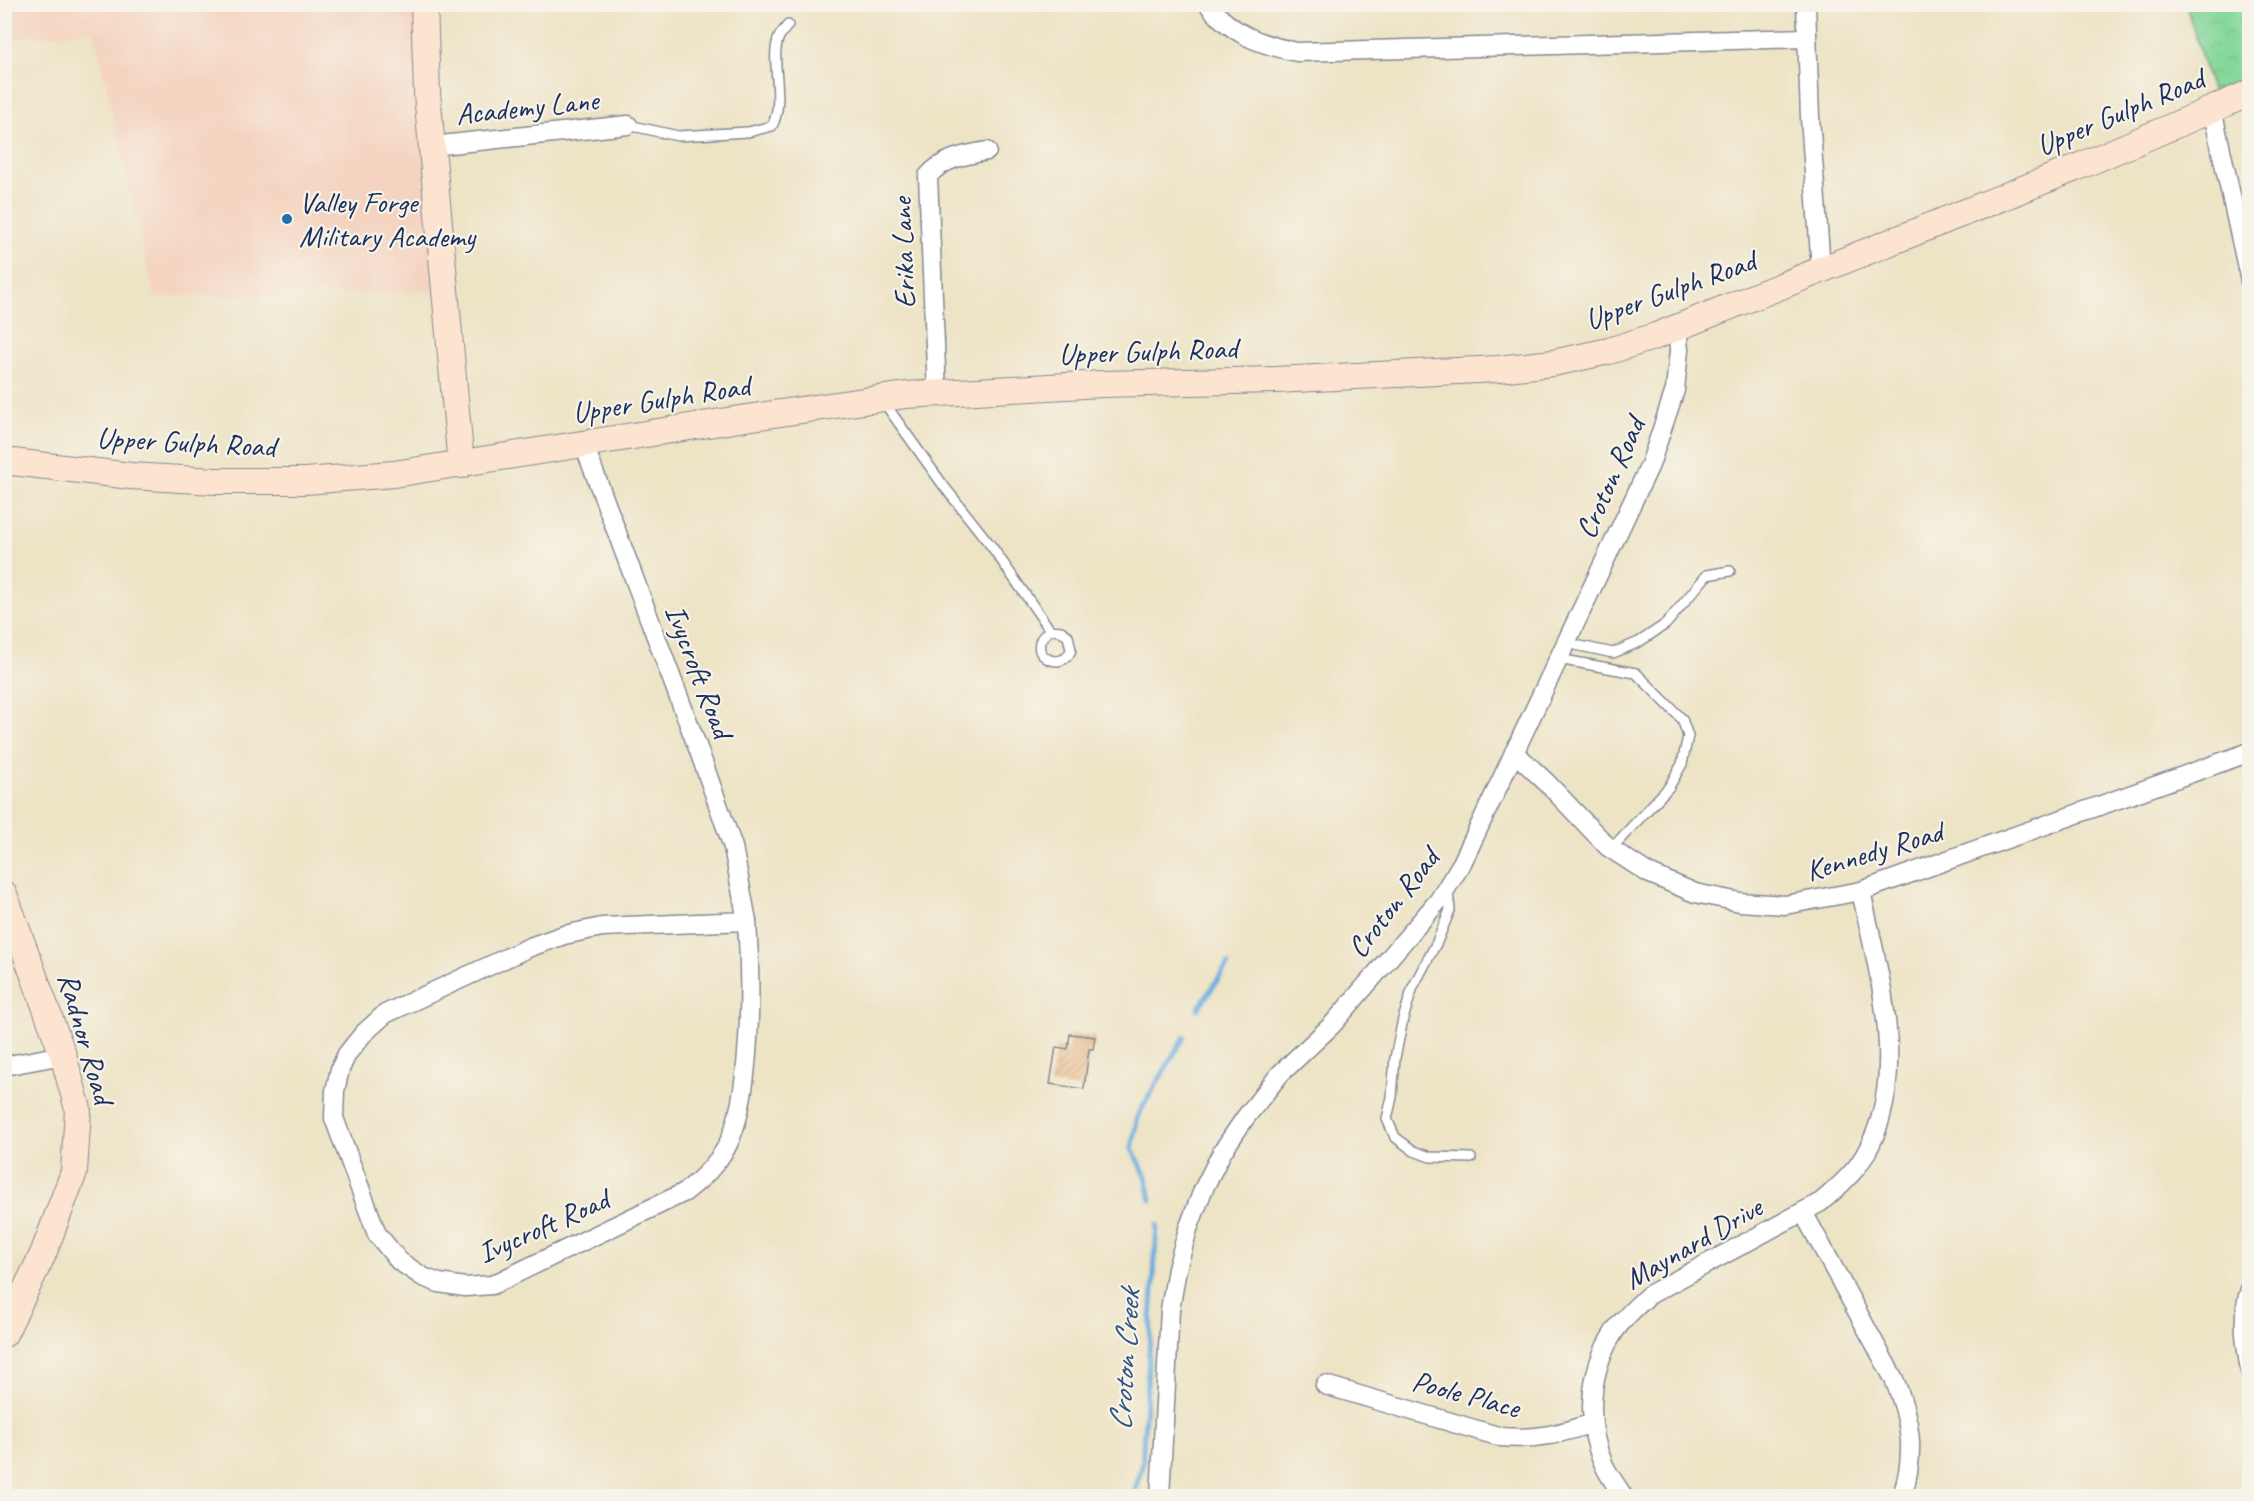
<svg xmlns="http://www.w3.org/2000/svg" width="2254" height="1501" viewBox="0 0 2254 1501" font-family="Caveat,sans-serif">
	<defs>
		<pattern id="park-crowns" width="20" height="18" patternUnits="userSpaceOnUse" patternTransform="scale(1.5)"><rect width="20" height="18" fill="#84d799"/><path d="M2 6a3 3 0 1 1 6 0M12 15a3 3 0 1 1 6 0" fill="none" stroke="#71b986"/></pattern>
		<pattern id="building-hatch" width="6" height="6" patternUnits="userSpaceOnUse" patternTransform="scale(1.5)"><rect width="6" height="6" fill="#eab783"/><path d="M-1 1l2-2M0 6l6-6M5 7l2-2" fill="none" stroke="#bd956e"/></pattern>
	</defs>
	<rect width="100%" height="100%" fill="#f7f3e8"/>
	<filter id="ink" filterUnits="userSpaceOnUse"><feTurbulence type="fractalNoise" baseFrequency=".0167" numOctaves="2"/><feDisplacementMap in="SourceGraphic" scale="12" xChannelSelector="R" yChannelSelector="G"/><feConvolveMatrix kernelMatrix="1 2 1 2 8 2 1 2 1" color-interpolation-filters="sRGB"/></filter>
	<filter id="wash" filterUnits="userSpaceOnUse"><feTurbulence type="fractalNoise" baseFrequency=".008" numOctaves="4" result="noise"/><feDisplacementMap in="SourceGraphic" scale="24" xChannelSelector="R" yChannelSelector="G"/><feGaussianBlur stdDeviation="1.35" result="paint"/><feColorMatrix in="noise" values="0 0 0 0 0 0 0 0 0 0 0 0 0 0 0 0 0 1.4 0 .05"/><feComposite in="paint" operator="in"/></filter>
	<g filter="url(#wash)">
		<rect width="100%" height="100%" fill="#ede3c5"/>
		<path fill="#f4d3c0" d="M5 5H424L445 292 154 297 94 32 5 39Z"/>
		<path fill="url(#park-crowns)" stroke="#50837c" stroke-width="1.5" d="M2186 5H2249V76L2212 91Z"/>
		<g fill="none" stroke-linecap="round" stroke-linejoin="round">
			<path stroke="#68acdd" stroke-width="5" d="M1198 1009 1228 964
				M1151 1200 1146 1176 1132 1149 1138 1115 1184 1037
				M1133 1496 1142 1467 1157 1225"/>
		</g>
		<g id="blocks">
			<path fill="url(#building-hatch)" d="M1070 1034 1095 1037 1093 1049H1089L1084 1089 1050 1084 1056 1047 1068 1049Z"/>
		</g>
	</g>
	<g filter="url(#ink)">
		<use href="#blocks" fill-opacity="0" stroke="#848992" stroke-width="1.5"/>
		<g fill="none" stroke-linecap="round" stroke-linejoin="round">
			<g stroke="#848992" stroke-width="12">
				<path id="lane" d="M628 125 678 136 748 132 772 126C786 100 769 59 779 37 781 33 785 29 788 25
					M883 401 943 485 992 547 1050 630 1061 631 1068 636 1071 650C1062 675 1020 652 1050 630
					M1566 643 1613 653 1639 642 1666 624 1707 575 1730 571
					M1558 659 1636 673 1682 719 1688 736 1682 764 1669 787 1611 849
					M1448 891 1450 910 1437 942 1413 987 1403 1019 1395 1058 1392 1097 1387 1119 1395 1137 1414 1151 1430 1157 1471 1158"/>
			</g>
			<g stroke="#848992" stroke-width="21">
				<path id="street" d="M1208 4C1230 34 1262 45 1297 52L1807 38
					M1806 4 1810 118 1821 269
					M2212 109 2250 281
					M432 146 628 125
					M937 393 928 176C943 158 966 155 987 151
					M584 445 699 751 733 847 747 921
					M1514 752 1546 782 1608 847 1648 873 1695 893 1740 902 1785 905 1861 891 2250 752
					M747 921C751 978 753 1099 726 1148 716 1165 701 1180 685 1192L492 1285 465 1287 439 1283 423 1277 399 1261 377 1234 334 1118 335 1091 340 1069 347 1054 363 1034 385 1014 530 947 564 935 602 927Z
					M4 1066 63 1055
					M1803 1212 1894 1379C1911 1420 1916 1453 1902 1496
					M2250 1289C2241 1316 2245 1343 2250 1370
					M1325 1385 1501 1437C1539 1440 1558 1434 1593 1423
					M1160 1496 1170 1310 1177 1269 1188 1229 1203 1190 1222 1152 1245 1118 1280 1074 1332 1025 1439 900 1462 863 1650 465 1675 390 1679 350 1677 327
					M1623 1496C1617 1486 1609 1476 1604 1465 1585 1423 1589 1370 1614 1332 1624 1317 1637 1306 1649 1295L1821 1202C1834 1191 1846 1180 1857 1167 1914 1089 1879 976 1861 891"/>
			</g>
			<g stroke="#848992" stroke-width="28">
				<path id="secondary" d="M424 4 427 93 461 465
					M4 461 131 476 215 481H305L394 474 746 418 906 395 1102 384 1275 380 1498 369 1553 363 1609 351 1656 336 2073 169 2250 93
					M4 894 63 1055 78 1109 74 1172 43 1254 4 1334"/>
			</g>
			<use href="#lane" stroke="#fff" stroke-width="9"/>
			<use href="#street" stroke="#fff" stroke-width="18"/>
			<use href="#secondary" stroke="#fde4d0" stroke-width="26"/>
		</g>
	</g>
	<circle fill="#1f6fb2" stroke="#f7f3e8" stroke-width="2" cx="287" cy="219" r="6"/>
	<g text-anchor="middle" stroke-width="4.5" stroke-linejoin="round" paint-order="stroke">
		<g font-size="30" fill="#1b2f5e" stroke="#f7f3e8">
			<text transform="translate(527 107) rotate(-6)" y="10">Academy Lane</text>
			<text transform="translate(2120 112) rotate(-23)" y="10">Upper Gulph Road</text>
			<text transform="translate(903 253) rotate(-92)" y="10">Erika Lane</text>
			<text transform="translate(1670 290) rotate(-20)" y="10">Upper Gulph Road</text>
			<text transform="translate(1148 351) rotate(-2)" y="10">Upper Gulph Road</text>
			<text transform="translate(661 399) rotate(-9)" y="10">Upper Gulph Road</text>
			<text transform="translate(186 442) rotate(3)" y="10">Upper Gulph Road</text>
			<text transform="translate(1610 478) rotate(-66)" y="10">Croton Road</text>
			<text transform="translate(699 671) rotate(69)" y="10">Ivycroft Road</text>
			<text transform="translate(1874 851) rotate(-17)" y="10">Kennedy Road</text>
			<text transform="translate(1393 903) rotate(-52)" y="10">Croton Road</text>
			<text transform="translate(86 1038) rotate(74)" y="10">Radnor Road</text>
			<text transform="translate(543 1226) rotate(-24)" y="10">Ivycroft Road</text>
			<text transform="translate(1693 1243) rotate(-30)" y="10">Maynard Drive</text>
			<text transform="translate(1466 1394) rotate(15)" y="10">Poole Place</text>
		</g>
		<g font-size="30" fill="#1b2f5e" stroke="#f7f3e8" text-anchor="start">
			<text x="299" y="212">Valley Forge<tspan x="299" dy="34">Military Academy</tspan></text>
		</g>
		<g font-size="32" font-style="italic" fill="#325484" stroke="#f7f3e8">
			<text transform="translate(1124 1360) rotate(-86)" y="11">Croton Creek</text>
		</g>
	</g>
	<rect width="2254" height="1501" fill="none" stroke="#f7f3e8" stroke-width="24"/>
</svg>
